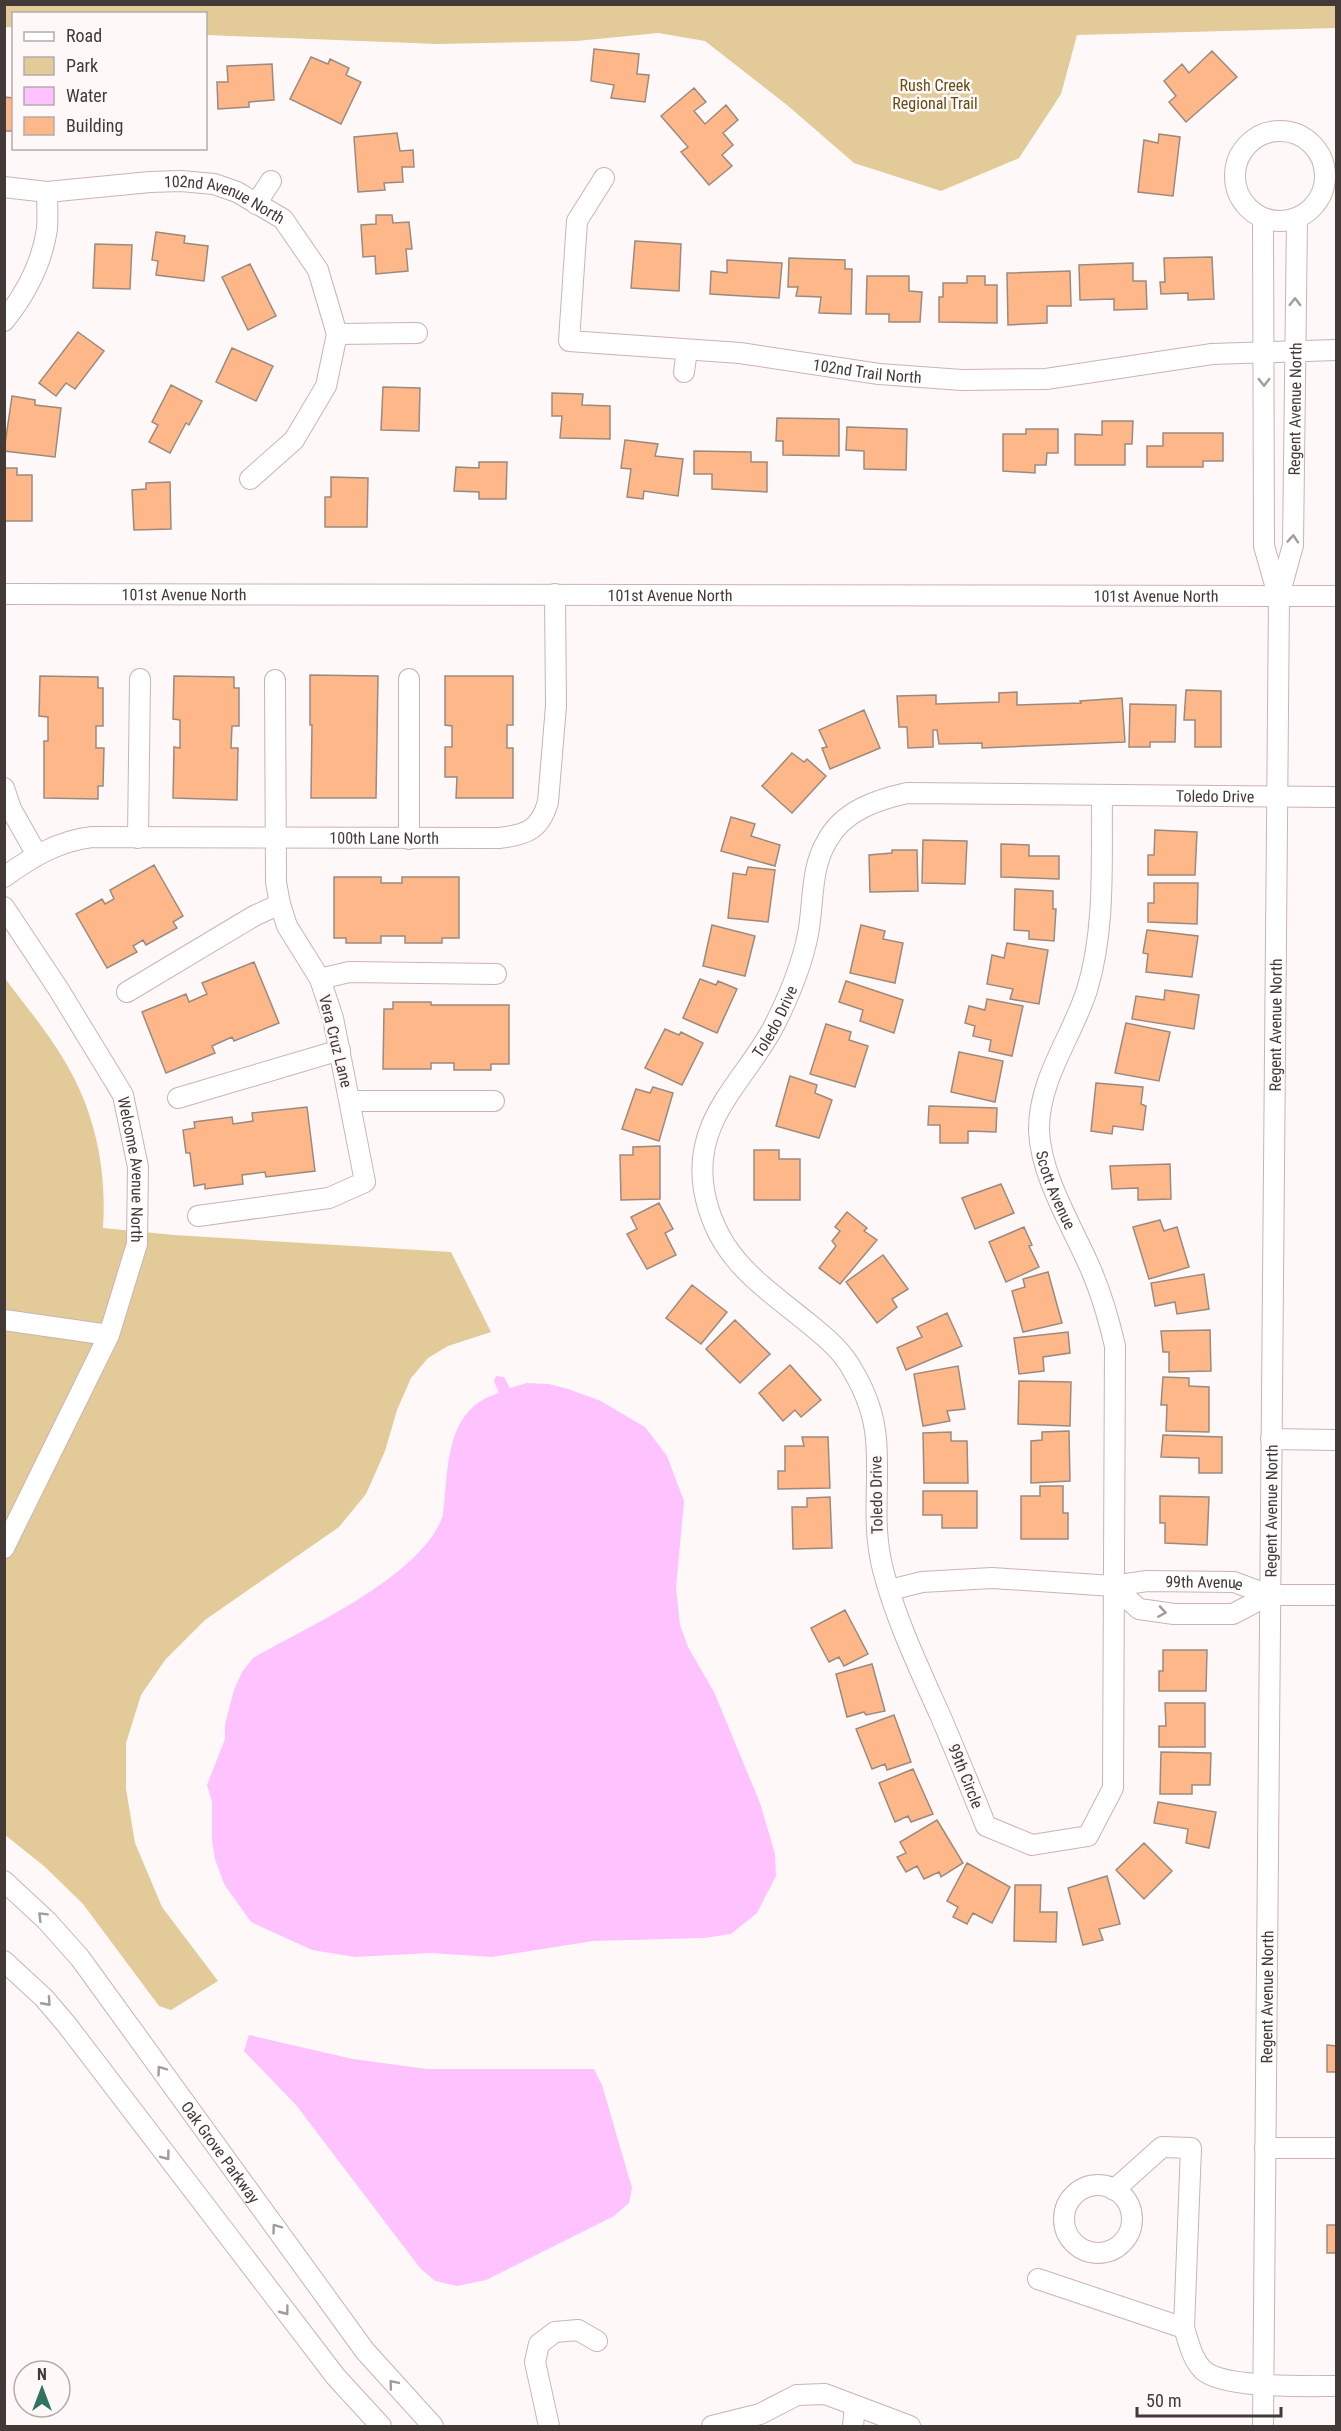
<svg xmlns="http://www.w3.org/2000/svg" width="1341" height="2431" viewBox="0 0 1341 2431" font-family="'Roboto Condensed',sans-serif">
	<rect width="100%" height="100%" fill="#fef9f8"/>
	<path fill="#e2ca99" d="M5 4H1336V28L1077 35 1061 94 1019 158 941 191 854 163 787 105 705 41 658 33 577 41 437 44 206 35V14H14L13 27H5Z
		M4 977C24 1004 47 1031 64 1060 95 1111 107 1169 103 1228L174 1235 451 1252 491 1332 448 1346 428 1358 411 1378 397 1410 385 1451 366 1494 339 1527 205 1620 165 1660 141 1695 126 1743V1789L135 1843 162 1907 218 1981 171 2010 159 2006 83 1904 44 1866 5 1835Z"/>
	<path fill="#fec3fe" d="M496 1376 504 1377 510 1388 527 1383 549 1384 568 1389 601 1401 645 1427 667 1456 684 1501 676 1588 680 1625 688 1647 714 1692 760 1803 775 1854 776 1876 757 1913 731 1934 704 1938 593 1941 492 1957 431 1953 355 1957 312 1950 251 1922 224 1884 215 1859 212 1840V1802L207 1785 225 1739V1724L234 1690 242 1672 253 1658C307 1627 423 1576 443 1515 449 1468 444 1409 499 1393L494 1381Z
		M249 2035 353 2059 427 2069H594L602 2085 632 2188 629 2203 614 2216 486 2280 457 2286 435 2281 420 2268 296 2105 244 2051Z"/>
	<path fill="#fdb788" stroke="#9d8a7e" stroke-width="1.5" d="M594 49 639 54 637 74 649 75 645 102 611 98 614 85 591 81Z
		M1212 51 1237 77 1186 122 1169 102 1176 96 1164 81 1182 64 1189 73Z
		M311 57 328 64 330 59 349 68 346 75 361 82 341 124 290 99Z
		M272 64 274 100 249 102V107L218 109 217 82H228L227 66Z
		M694 88 706 102 694 111 705 124 726 105 738 120 723 133 733 145 722 155 732 166 709 185 681 152 688 147 661 116Z
		M4 97 14 98V131H4Z
		M397 133 400 151 413 150 414 167H402L403 182 384 183 385 190 358 192 354 137Z
		M1159 134 1180 137 1173 196 1138 192 1144 140 1158 143Z
		M376 215H392L393 223 409 222 412 249H406L408 271 376 274 375 256 363 257 361 225 376 224Z
		M156 232 185 236 184 243 208 246 204 281 156 275 158 261 152 260Z
		M635 241 681 244 679 291 631 288Z
		M95 244 132 245 130 289 93 288Z
		M1212 257 1214 299 1188 300V293L1161 294 1160 282H1165L1164 258Z
		M789 258 845 260V269H852L851 314 819 313 821 297 796 296 798 287H788Z
		M727 260 782 263 779 298 710 294 711 271 727 273Z
		M1133 263V281H1146L1147 309 1114 310V299L1080 300 1079 265Z
		M250 264 276 316 248 330 222 277Z
		M1070 271 1071 306H1047V323L1008 325 1007 273Z
		M867 276H909V291L922 292 920 322H889V314H866Z
		M967 276H985V285H997V323L939 322V297H943V283H967Z
		M78 332 104 351 75 389 66 383 56 396 39 383Z
		M232 348 273 366 256 401 216 382Z
		M171 385 202 401 189 425 186 423 170 453 149 442 158 425 152 422Z
		M383 387 420 388 419 431 381 430Z
		M552 393 583 394 582 405 610 406V439L560 438 562 416H552Z
		M12 396 35 400V405L61 408 55 457 4 451Z
		M777 418 839 419V456L783 455V441H776Z
		M1102 421H1133L1132 444H1125V465H1075V434L1102 435Z
		M847 427 907 429 906 470 864 469V451L846 450Z
		M1026 429H1058V453H1047L1046 465H1035V473L1003 471V434H1026Z
		M1163 433H1223V461H1203V467H1147V446H1163Z
		M625 440 658 444 655 456 683 459 678 496 644 491 643 499 627 497 631 469 621 468Z
		M694 451 751 452V462H767V492L712 489V474H694Z
		M479 462H507L506 499H479V492L454 491 456 467 479 468Z
		M4 468H17V475H32V521H4Z
		M331 477 368 478 367 527H325V497H331Z
		M170 482 171 529 134 530 132 490 146 489V483Z
		M310 675 378 676 376 798H311L312 725H310Z
		M40 676 98 677V688H103V726H96V748H104L103 786H98V799L44 798V741H48V717L39 716Z
		M174 676 234 677V688H239V726H232L231 748H238L237 800 173 798 174 747 180 748V720L173 719Z
		M445 676H513V725H507V748H513V798H456L457 777H445V747H452V726L445 725Z
		M1186 690 1221 691V747H1195V720H1184Z
		M1017 692V705L1081 703 1080 701 1122 698 1125 742 982 748V743L939 744 937 730H933V747L908 748 907 727H899L897 696 936 695V704L999 702V693Z
		M1130 704 1176 705 1175 742H1150V747H1129Z
		M864 710 880 748 830 769 822 748 827 747 819 730Z
		M792 753 804 762 807 759 826 776 792 813 762 786Z
		M731 817 755 824 751 836 780 845 775 866 721 851Z
		M1155 830 1197 832 1195 875H1148V855H1154Z
		M923 840 967 841 965 884 922 883Z
		M1001 844 1029 845V856H1059V879L1001 877Z
		M892 850H917L918 891 870 892 869 855 892 853Z
		M154 865 183 916 173 922 177 928 146 945 143 940 133 946 137 952 107 968 76 914 102 899 105 904 114 899 110 890Z
		M748 867 775 870 768 922 728 918 733 873 746 875Z
		M334 877H381V883H402V877H459V938H442V943H405V936H381V943H346V938H334Z
		M1154 883H1198L1197 924 1148 922V903H1154Z
		M1015 889 1053 891V909H1056L1054 941 1029 939V931L1014 930Z
		M712 925 755 936 745 976 703 966Z
		M861 925 885 931 883 939 903 943 895 983 850 973Z
		M1147 930 1198 936 1192 977 1146 972 1148 954 1143 953Z
		M1007 943 1048 950 1039 1004 1010 999 1013 989 987 984 992 955 1004 958Z
		M254 962 279 1023 234 1041 232 1037 212 1046 215 1053 166 1073 142 1012 186 994 189 1002 207 994 202 983Z
		M700 979 716 985 718 981 737 989 717 1033 683 1018Z
		M846 981 903 1000 894 1033 860 1021 863 1010 839 1002Z
		M1165 990 1199 995 1194 1029 1132 1019 1136 996 1164 1000Z
		M987 999 1023 1006 1012 1056 989 1051 991 1040 973 1036 975 1026 965 1023 969 1006 985 1010Z
		M393 1002H431V1005H509V1064H491V1070H454V1063H431V1069H383L384 1009H393Z
		M1126 1023 1170 1032 1159 1081 1115 1073Z
		M826 1024 851 1032 849 1040 868 1046 855 1087 810 1074Z
		M665 1029 679 1035 681 1032 703 1043 682 1085 645 1068Z
		M959 1052 1003 1061 995 1102 951 1092Z
		M790 1076 817 1085 815 1093 832 1100 819 1138 776 1126Z
		M1096 1083 1143 1087 1141 1104 1146 1106 1143 1130 1113 1126 1112 1134 1091 1131Z
		M653 1087 673 1093 659 1141 622 1129 636 1089 650 1093Z
		M929 1106 997 1108 996 1132 968 1131V1143H940V1125H928Z
		M307 1107 315 1171 266 1177 265 1172 242 1175 243 1184 205 1189V1184L194 1186 190 1153H186L183 1130 195 1128 194 1122 232 1117 233 1124 253 1121 252 1113Z
		M660 1146V1199L621 1200 620 1155H633V1147Z
		M754 1150H779V1159H800V1200H754Z
		M1170 1164 1171 1199 1138 1200V1188L1112 1189 1110 1166Z
		M1001 1184 1014 1213 975 1229 962 1198Z
		M659 1203 673 1229 665 1233 676 1255 647 1269 627 1234 637 1229 631 1217Z
		M847 1212 867 1228 864 1231 877 1240 840 1284 819 1268 836 1246 832 1241 840 1231 835 1227Z
		M1160 1220 1164 1231 1177 1227 1189 1267 1149 1279 1133 1227Z
		M1024 1227 1032 1245 1029 1246 1039 1267 1006 1282 989 1242Z
		M883 1255 908 1289 892 1299 897 1307 877 1323 846 1282Z
		M1048 1272 1062 1323 1023 1332 1012 1291 1025 1287 1023 1279Z
		M1204 1274 1209 1309 1177 1314 1175 1302 1155 1306 1151 1283Z
		M692 1285 727 1312 701 1344 666 1318Z
		M947 1313 962 1346 906 1370 897 1348 922 1337 917 1327Z
		M735 1320 770 1354 740 1383 706 1349Z
		M1210 1330 1211 1371 1169 1372V1352H1163L1161 1331Z
		M1068 1332 1070 1353 1043 1357 1044 1371 1019 1374 1014 1338Z
		M790 1365 821 1400 801 1417 795 1410 783 1421 759 1393Z
		M958 1366 965 1409 947 1411 950 1421 923 1426 914 1374Z
		M1163 1377 1189 1378V1386L1209 1387V1432L1166 1431 1167 1405H1161Z
		M1019 1381 1071 1382 1070 1426 1018 1424Z
		M1069 1431 1070 1481 1031 1483V1441L1042 1440V1432Z
		M951 1432V1441H967L968 1483H924L923 1433Z
		M1163 1435 1222 1437V1473H1199V1458L1161 1457Z
		M802 1437H828L830 1488 778 1489V1471H785V1446H804Z
		M1040 1486H1063V1513H1068V1539H1021V1496H1040Z
		M923 1491H977V1528H942V1515H923Z
		M1160 1496 1209 1497 1207 1545 1165 1543V1523H1160Z
		M830 1497 832 1548 793 1549 792 1507H807V1498Z
		M845 1610 868 1654 844 1666 839 1657 829 1662 811 1628Z
		M1163 1650H1207L1206 1691H1159V1671H1163Z
		M872 1664 885 1711 866 1715 864 1712 847 1717 836 1674Z
		M1165 1703H1205V1747H1159V1726H1166Z
		M894 1715 911 1762 887 1770 885 1764 872 1769 856 1729Z
		M1161 1752 1211 1753 1210 1785H1192V1794H1160Z
		M913 1769 933 1814 911 1822 908 1816 895 1822 879 1783Z
		M1158 1802 1216 1812 1209 1848 1186 1843 1188 1829 1154 1823Z
		M937 1820 963 1863 941 1877 939 1872 924 1879 917 1866 906 1872 897 1857 906 1853 900 1842Z
		M1144 1843 1172 1871 1144 1899 1116 1870Z
		M967 1863 1010 1887 992 1923 973 1913 967 1924 953 1917 958 1907 947 1901Z
		M1107 1876 1120 1924 1099 1929 1103 1940 1083 1945 1068 1888Z
		M1015 1885H1041L1040 1912H1057L1056 1942 1014 1941Z
		M1327 2045 1336 2046V2072H1327Z
		M1327 2225H1336V2253H1327Z"/>
	<g fill="none" stroke-linecap="round" stroke-linejoin="round">
		<g stroke="#ccb3b0" stroke-width="22">
			<g id="minor">
				<circle cx="1280" cy="176" r="45"/>
				<path id="s1" d="M604 178 577 221 569 341 740 353 879 374 962 380 1046 379 1212 354 1336 350"/>
				<path id="s2" d="M4 187 47 192 150 182 181 181 214 184 237 192 283 219 318 270 337 334 326 386 294 440 250 479"/>
				<path d="M256 204 271 181"/>
				<path d="M1263 219 1264 546 1278 595"/>
				<path d="M4 321C25 295 42 263 47 229 48 217 47 204 47 192"/>
				<path d="M337 334 417 333"/>
				<path d="M684 372 687 350"/>
				<path id="s3" d="M4 594 1336 596"/>
				<path d="M409 679V839"/>
				<path d="M4 788 11 809 37 855"/>
				<path id="s4" d="M1102 795C1101 860 1106 927 1087 990 1072 1037 1038 1080 1039 1131 1041 1178 1074 1229 1092 1272 1102 1296 1109 1320 1115 1346L1113 1788 1088 1836 1032 1845 986 1826C971 1789 956 1752 940 1715 919 1668 896 1620 883 1570 871 1522 880 1485 876 1439 874 1415 865 1391 853 1371 843 1351 825 1337 808 1323 759 1283 716 1257 704 1190 692 1118 746 1081 775 1024 789 996 802 965 808 934 814 903 810 869 827 841 843 811 876 800 907 793L1336 797"/>
				<path d="M138 838 140 679"/>
				<path id="s5" d="M4 877C32 857 58 841 92 837L499 838C526 835 540 830 548 802L556 706 555 594"/>
				<path id="s6" d="M4 907 59 990 123 1095 138 1167 137 1244 109 1335 4 1548"/>
				<path d="M320 979 349 972 496 974"/>
				<path d="M127 992 254 916 280 904"/>
				<path d="M178 1098 340 1050"/>
				<path d="M350 1101H494"/>
				<path d="M198 1216 329 1198 365 1182 333 1018 320 979 287 926 280 904 276 882 275 680"/>
				<path d="M4 1320 109 1335"/>
				<path d="M1271 1439 1336 1440"/>
				<path d="M1113 1586 1139 1609 1174 1614H1233L1269 1595"/>
				<path id="s7" d="M890 1590 922 1582 992 1578 1113 1586 1147 1581 1234 1582 1269 1595H1336"/>
				<path id="s8" d="M4 1881 47 1921 80 1958 365 2351 433 2426"/>
				<path d="M4 1961 44 1998 67 2025 336 2377 381 2426"/>
				<path d="M1265 2148H1336"/>
				<circle cx="1098" cy="2219" r="34"/>
				<path d="M1114 2190 1162 2147 1191 2148 1184 2328C1189 2343 1192 2359 1203 2370 1224 2389 1308 2386 1336 2386"/>
				<path d="M1038 2279 1184 2328"/>
				<path d="M549 2426 535 2362 539 2344 555 2332 578 2330 597 2341"/>
				<path d="M712 2426 760 2414 797 2395 825 2394 910 2426"/>
				<path d="M853 2426 855 2406"/>
				<path id="s9" d="M1263 2426 1279 596 1293 545 1297 219"/>
			</g>
		</g>
		<use href="#minor" stroke="#fff" stroke-width="20"/>
	</g>
	<defs><path id="oneway-chevron" d="M-2-3.5L2.5 0L-2 3.5" fill="none" stroke-width="1.6" stroke-linecap="round" stroke-linejoin="round" transform="scale(1.5)"/></defs>
	<g stroke="#a19c9b">
		<use href="#oneway-chevron" transform="translate(1295 302) rotate(-89)"/>
		<use href="#oneway-chevron" transform="translate(1264 382) rotate(90)"/>
		<use href="#oneway-chevron" transform="translate(1293 539) rotate(-86)"/>
		<use href="#oneway-chevron" transform="translate(1162 1612) rotate(9)"/>
		<use href="#oneway-chevron" transform="translate(42 1916) rotate(-135)"/>
		<use href="#oneway-chevron" transform="translate(47 2002) rotate(48)"/>
		<use href="#oneway-chevron" transform="translate(161 2070) rotate(-126)"/>
		<use href="#oneway-chevron" transform="translate(166 2156) rotate(53)"/>
		<use href="#oneway-chevron" transform="translate(276 2228) rotate(-126)"/>
		<use href="#oneway-chevron" transform="translate(285 2311) rotate(53)"/>
		<use href="#oneway-chevron" transform="translate(393 2384) rotate(-130)"/>
	</g>
	<g text-anchor="middle" stroke-width="5" stroke-linejoin="round" paint-order="stroke">
		<g font-size="16" fill="#644c12" stroke="#fef9f8">
			<text x="935" y="91">Rush Creek<tspan x="935" dy="18">Regional Trail</tspan></text>
		</g>
		<g font-size="16" fill="#433937" stroke="#fef9f8">
			<text dy="6" stroke="none"><textPath href="#s2" startOffset="225">102nd Avenue North</textPath></text>
			<text dy="6" stroke="none"><textPath href="#s1" startOffset="471">102nd Trail North</textPath></text>
			<text dy="6" stroke="none"><textPath href="#s9" startOffset="2019">Regent Avenue North</textPath></text>
			<text dy="6" stroke="none"><textPath href="#s3" startOffset="180">101st Avenue North</textPath></text>
			<text dy="6" stroke="none"><textPath href="#s3" startOffset="666">101st Avenue North</textPath></text>
			<text dy="6" stroke="none"><textPath href="#s3" startOffset="1152">101st Avenue North</textPath></text>
			<text dy="6" stroke="none"><textPath href="#s4" startOffset="2680">Toledo Drive</textPath></text>
			<text dy="6" stroke="none"><textPath href="#s5" startOffset="390">100th Lane North</textPath></text>
			<text dy="6" stroke="none"><textPath href="#s4" startOffset="2086">Toledo Drive</textPath></text>
			<text dy="6" stroke="none"><textPath href="#s9" startOffset="1401">Regent Avenue North</textPath></text>
			<text transform="translate(336 1041) rotate(76)" y="6">Vera Cruz Lane</text>
			<text dy="6" stroke="none"><textPath href="#s6" startOffset="298">Welcome Avenue North</textPath></text>
			<text dy="6" stroke="none"><textPath href="#s4" startOffset="408">Scott Avenue</textPath></text>
			<text transform="translate(876 1495) rotate(-91)" y="6">Toledo Drive</text>
			<text dy="6" stroke="none"><textPath href="#s9" startOffset="915">Regent Avenue North</textPath></text>
			<text dy="6" stroke="none"><textPath href="#s7" startOffset="316">99th Avenue</textPath></text>
			<text transform="translate(966 1776) rotate(68)" y="6">99th Circle</text>
			<text dy="6" stroke="none"><textPath href="#s9" startOffset="429">Regent Avenue North</textPath></text>
			<text dy="6" stroke="none"><textPath href="#s8" startOffset="348">Oak Grove Parkway</textPath></text>
		</g>
	</g>
	<rect width="1341" height="2431" fill="none" stroke="#433937" stroke-width="12"/>
	<rect x="12" y="12" width="195" height="138" fill="#fef9f8" stroke="#b3acab" stroke-width="1.5"/>
	<rect x="24" y="32" width="30" height="9" fill="#ffffff" stroke="#b3acab" stroke-width="1.5"/>
	<text x="66" y="42" font-size="18" fill="#433937">Road</text>
	<rect x="24" y="57" width="30" height="18" fill="#e2ca99" stroke="#b3acab" stroke-width="1.5"/>
	<text x="66" y="72" font-size="18" fill="#433937">Park</text>
	<rect x="24" y="87" width="30" height="18" fill="#fec3fe" stroke="#b3acab" stroke-width="1.5"/>
	<text x="66" y="102" font-size="18" fill="#433937">Water</text>
	<rect x="24" y="117" width="30" height="18" fill="#fdb788" stroke="#b3acab" stroke-width="1.5"/>
	<text x="66" y="132" font-size="18" fill="#433937">Building</text>
	<g transform="translate(42 2389)"><circle r="28" fill="#fef9f8" stroke="#b3acab" stroke-width="1.5"/>
	<path d="M0-4.5L10 22L0 15L-10 22Z" fill="#327260"/>
	<text y="-9" font-size="16" font-weight="bold" text-anchor="middle" fill="#433937">N</text>
	</g>
	<path d="M1137 2407v9h144v-9" fill="none" stroke="#433937" stroke-width="3"/>
	<text x="1146" y="2407" font-size="18" fill="#433937" stroke="#fef9f8" stroke-width="4.5" paint-order="stroke">50 m</text>
</svg>
